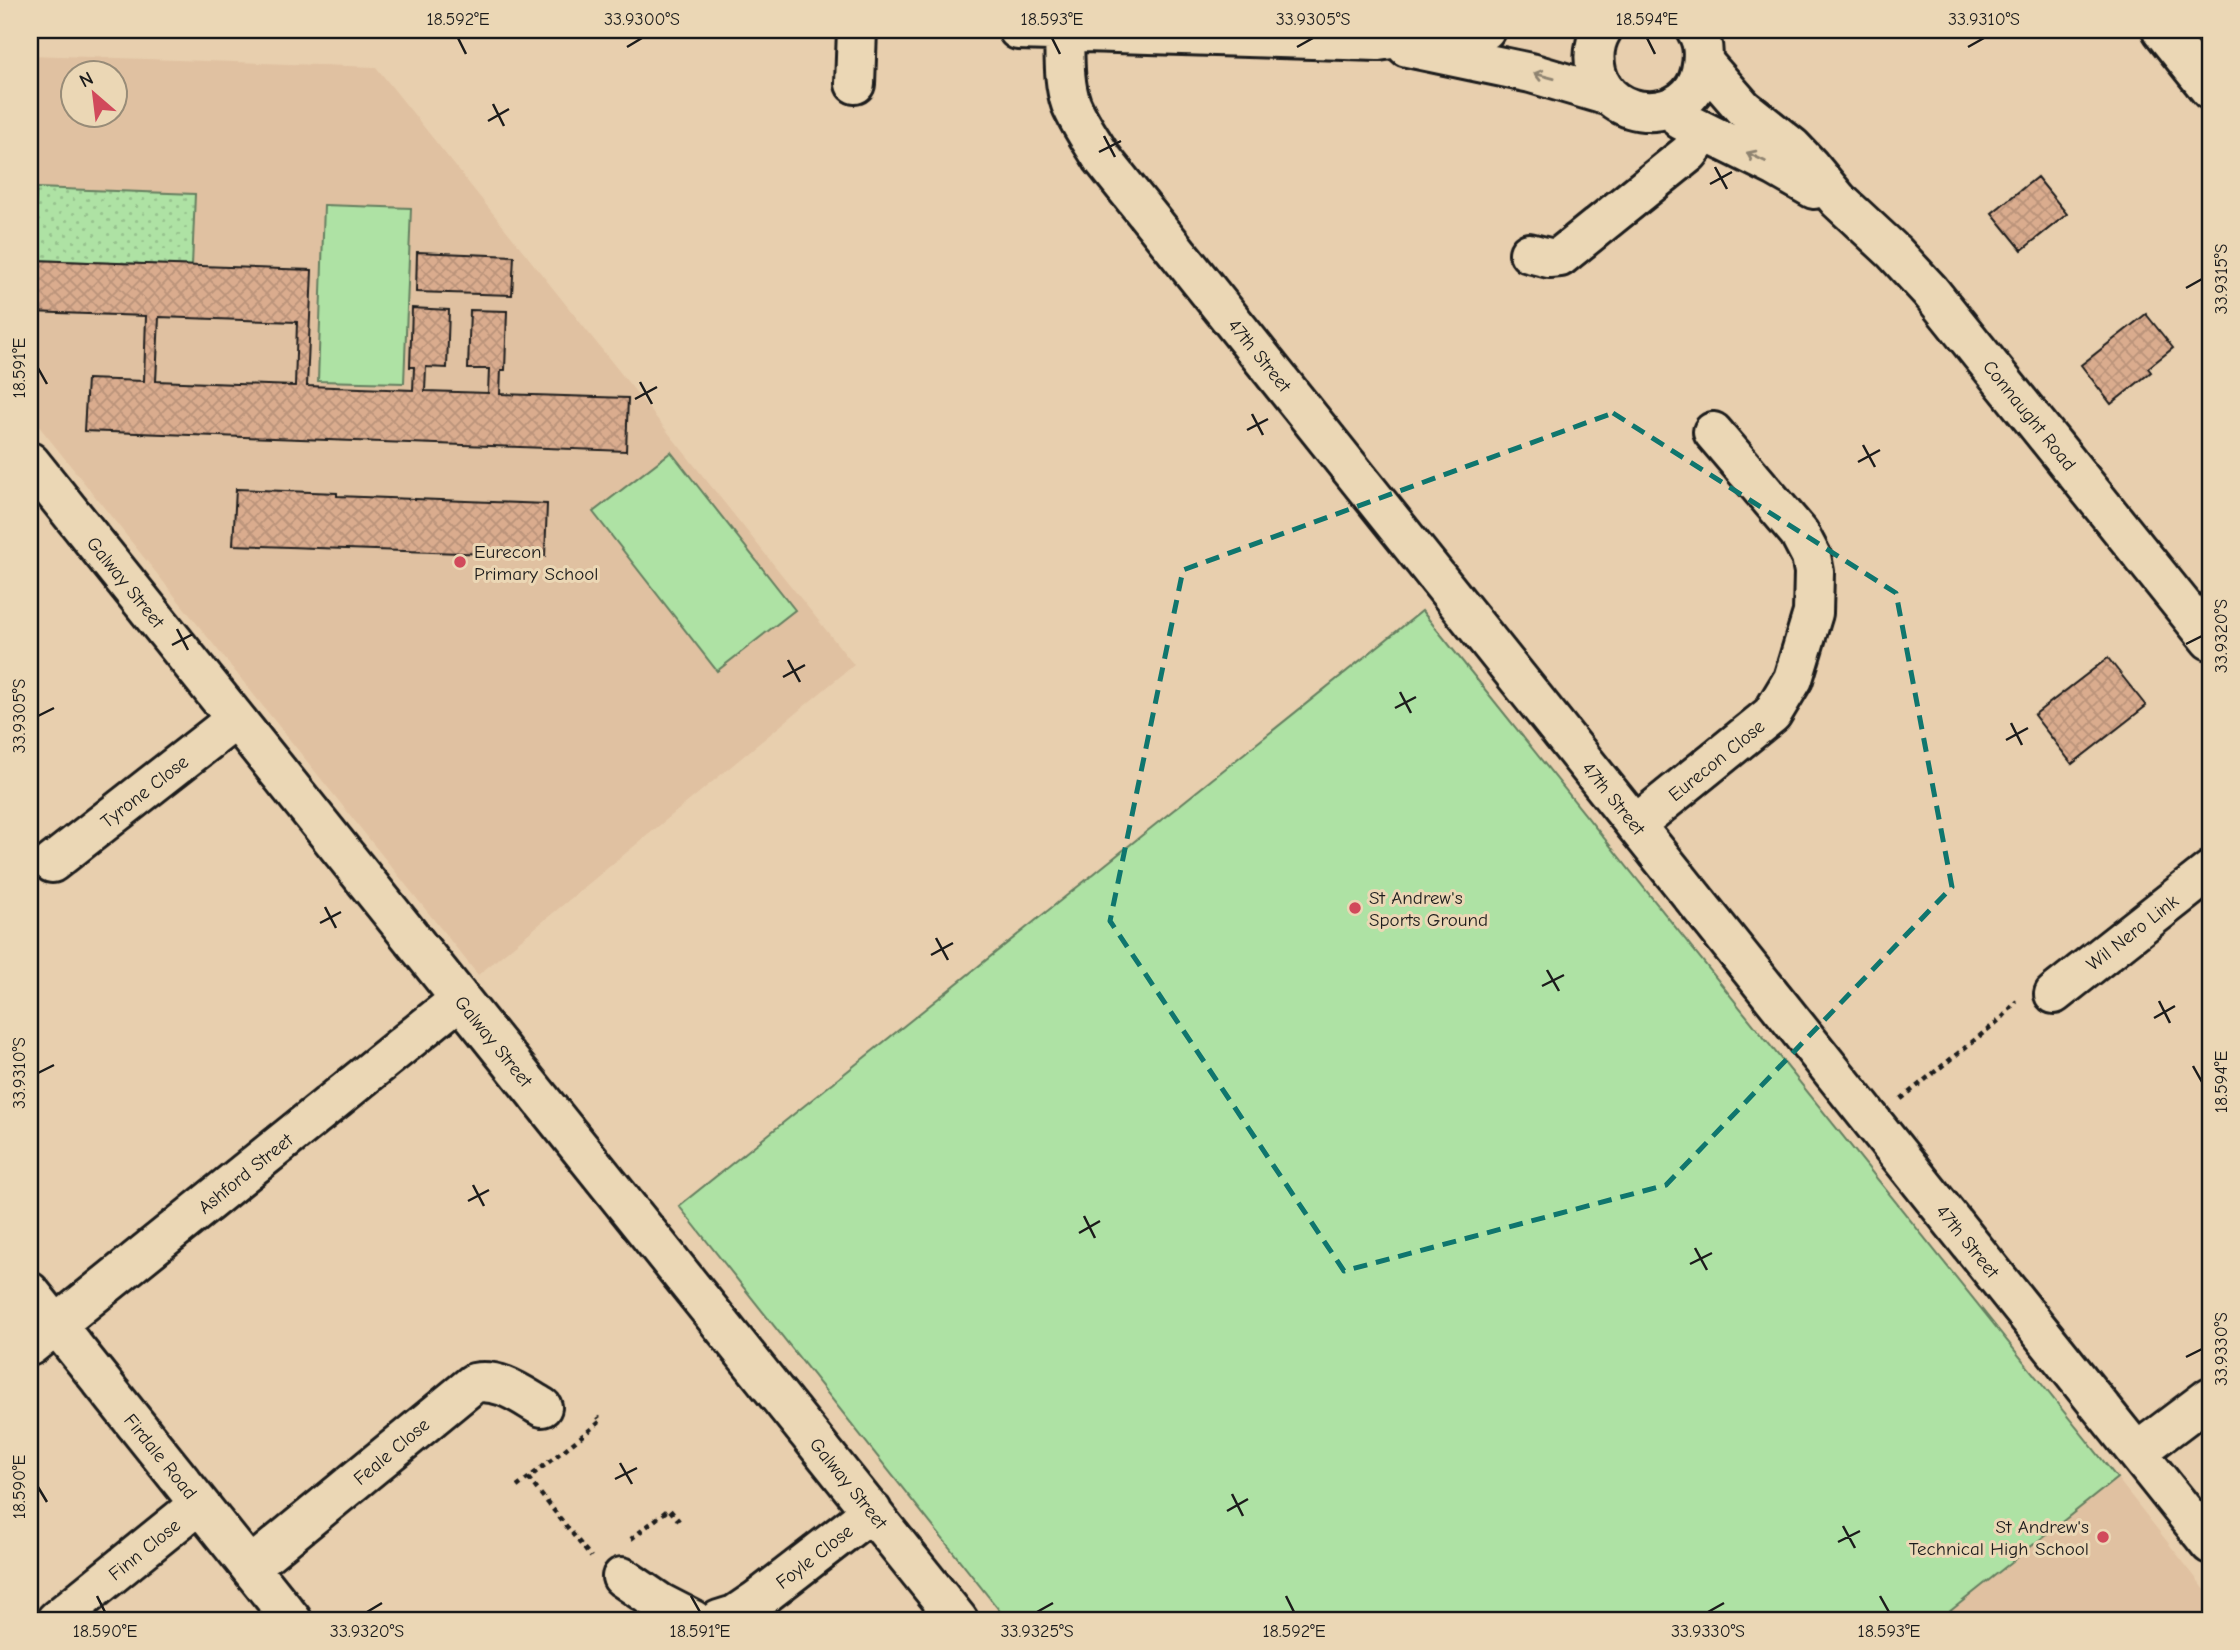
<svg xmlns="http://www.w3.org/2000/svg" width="2240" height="1650" viewBox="0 0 2240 1650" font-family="'Comic Neue',sans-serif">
	<defs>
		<pattern id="park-dots" width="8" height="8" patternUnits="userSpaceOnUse" patternTransform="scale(1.75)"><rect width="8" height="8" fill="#aee2a4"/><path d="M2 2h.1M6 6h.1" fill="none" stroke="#95c18d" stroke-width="1.8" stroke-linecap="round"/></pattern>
		<pattern id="building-cross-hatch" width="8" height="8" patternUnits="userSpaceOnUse" patternTransform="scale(1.75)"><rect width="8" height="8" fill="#daac8e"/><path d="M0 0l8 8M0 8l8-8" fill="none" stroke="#ba937a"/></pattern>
	</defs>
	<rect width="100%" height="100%" fill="#e8cfae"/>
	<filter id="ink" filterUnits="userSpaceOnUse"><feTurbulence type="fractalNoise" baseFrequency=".0143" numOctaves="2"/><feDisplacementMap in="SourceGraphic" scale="14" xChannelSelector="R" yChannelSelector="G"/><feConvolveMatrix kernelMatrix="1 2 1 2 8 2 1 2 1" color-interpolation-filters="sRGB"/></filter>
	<g filter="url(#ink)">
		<path fill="#e0c1a1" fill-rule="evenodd" d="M30 55 376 67 854 665 478 975 30 415ZM74 74H116V116H74Z
			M2117 1478 2210 1596V1620H1939Z"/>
		<path fill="url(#park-dots)" stroke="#657f60" stroke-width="2" d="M36 188 195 194 192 266 33 260Z"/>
		<path fill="#aee2a4" stroke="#657f60" stroke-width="2" d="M324 205 411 208 404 383 318 381Z
			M671 452 795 610 717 671 593 512Z
			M1422 611 2117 1478 1939 1620H1007L679 1206Z"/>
		<path fill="url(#building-cross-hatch)" stroke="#1c1c1c" stroke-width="2" fill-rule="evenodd" d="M2037 177 2067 214 2022 250 1992 213Z
			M30 188H36L33 260 312 270 307 386 413 390 414 367H410L412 308 449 310 447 368 426 367 425 391 488 393 489 369H468L470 310 507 311 505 370H501L500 394 628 398 626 451 84 431 87 379 144 381 146 316 30 312ZM159 317 297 322 295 386 156 381Z
			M417 252 514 256 512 295 416 292Z
			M2146 314 2173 348 2148 368 2151 372 2111 404 2081 365Z
			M236 489 337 493V496L547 504 545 556 233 545Z
			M2108 658 2146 706 2072 764 2034 715Z"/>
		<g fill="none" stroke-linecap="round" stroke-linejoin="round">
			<g stroke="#1c1c1c" stroke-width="44">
				<path id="minor" d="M1018 30 1378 41 1438 32 1485 30
					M1602 30C1594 43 1593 57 1596 71 1608 124 1690 125 1701 71 1704 57 1704 42 1696 30
					M2162 30 2210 90
					M1064 31C1065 55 1063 81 1071 104 1079 123 1091 140 1102 158L2210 1544
					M1407 47 1531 73 1609 96
					M1703 62 1743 108 1792 147 1810 166 1838 200 1894 252 1930 291 2210 640
					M855 84 857 30
					M1681 120 1776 167 1814 189
					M1529 253 1549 258 1560 257 1689 153 1705 132
					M30 462 958 1620
					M1635 825 1772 714 1793 679 1813 613 1814 572 1811 556 1799 533 1713 432
					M52 863 236 719
					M2054 994 2210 871
					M30 1292 292 1620
					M30 1346 460 999
					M2137 1452 2210 1397
					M250 1567 474 1383C500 1378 521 1395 542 1407
					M622 1577 660 1603 693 1620
					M56 1620 199 1504
					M719 1620 735 1615 757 1600 872 1511"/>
			</g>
			<path stroke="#1c1c1c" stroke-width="4.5" stroke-dasharray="5 5" stroke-linecap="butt" d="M1901 1099 2002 1018 2017 1001
				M528 1478 591 1557
				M517 1487 601 1421 598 1417
				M631 1539 669 1509 679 1521"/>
			<use href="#minor" stroke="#ebd7b5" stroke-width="38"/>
		</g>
		<defs><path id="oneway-shaft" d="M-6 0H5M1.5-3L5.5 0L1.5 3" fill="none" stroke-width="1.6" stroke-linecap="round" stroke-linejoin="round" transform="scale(1.75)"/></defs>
		<g stroke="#8e8370">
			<use href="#oneway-shaft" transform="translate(1544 76) rotate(-165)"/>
			<use href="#oneway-shaft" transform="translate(1756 157) rotate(-154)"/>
		</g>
	</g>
	<path fill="none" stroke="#0f766e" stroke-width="5" stroke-dasharray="14 9" stroke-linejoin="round" d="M1613 413 1896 593 1952 887 1666 1185 1344 1271 1110 921 1183 570Z"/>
	<path fill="none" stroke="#1c1c1c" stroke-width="2.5" d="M458 38 466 54M1052 38 1060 54M1647 38 1655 54M627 47 642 38M1297 47 1313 38M1968 47 1984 38M493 104 504 126M488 121 509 109M1104 136 1115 157M1099 152 1121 141M1715 167 1727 189M1710 184 1732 172M2186 288 2202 279M38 368 47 384M640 382 652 404M635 399 657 387M1252 414 1263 435M1247 430 1268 419M1863 445 1875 467M1858 462 1880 450M177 629 188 650M2186 644 2202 636M172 645 193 634M788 660 800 682M783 677 805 665M1400 692 1411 713M1395 708 1416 697M38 716 54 708M2011 723 2022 745M2006 740 2028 728M325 907 336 928M320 923 341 912M936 938 948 960M931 955 953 943M1547 970 1559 991M1542 986 1564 975M2159 1001 2170 1023M2154 1018 2175 1006M2193 1066 2202 1082M38 1073 54 1065M473 1185 484 1206M468 1201 489 1190M1084 1216 1095 1238M1079 1233 1100 1221M1695 1248 1707 1270M1690 1264 1712 1253M2186 1357 2202 1349M620 1463 632 1484M615 1479 637 1468M38 1487 47 1502M1232 1494 1243 1516M1227 1511 1248 1499M1843 1526 1855 1548M1838 1542 1860 1531M97 1596 105 1612M691 1596 700 1612M1286 1596 1294 1612M1880 1596 1889 1612M367 1612 382 1603M1037 1612 1053 1603M1708 1612 1724 1603"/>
	<g fill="#d1495b" stroke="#ebd7b5" stroke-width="2.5">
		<circle cx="460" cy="562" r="7"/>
		<circle cx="1355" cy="908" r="7"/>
		<circle cx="2103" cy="1537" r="7"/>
	</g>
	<g text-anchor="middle" stroke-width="6" stroke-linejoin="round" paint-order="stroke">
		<g font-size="19" fill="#1c1c1c" stroke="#ebd7b5">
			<text transform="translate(1260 355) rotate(51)" y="7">47th Street</text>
			<text transform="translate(2030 415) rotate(51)" y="7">Connaught Road</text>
			<text transform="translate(126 582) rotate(51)" y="7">Galway Street</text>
			<text transform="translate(1716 760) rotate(-39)" y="7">Eurecon Close</text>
			<text transform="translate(144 791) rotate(-38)" y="7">Tyrone Close</text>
			<text transform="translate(1614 798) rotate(51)" y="7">47th Street</text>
			<text transform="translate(2132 932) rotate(-38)" y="7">Wil Nero Link</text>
			<text transform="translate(494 1041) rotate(51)" y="7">Galway Street</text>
			<text transform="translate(245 1173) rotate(-39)" y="7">Ashford Street</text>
			<text transform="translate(1968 1241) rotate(51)" y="7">47th Street</text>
			<text transform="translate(391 1451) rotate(-40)" y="7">Feale Close</text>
			<text transform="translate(161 1456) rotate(51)" y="7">Firdale Road</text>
			<text transform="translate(849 1483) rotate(51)" y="7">Galway Street</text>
			<text transform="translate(144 1549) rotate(-39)" y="7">Finn Close</text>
			<text transform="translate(814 1556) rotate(-38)" y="7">Foyle Close</text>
		</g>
		<g font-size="19" fill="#1c1c1c" stroke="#ebd7b5" text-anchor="start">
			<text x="474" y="558">Eurecon<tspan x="474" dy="22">Primary School</tspan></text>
			<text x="1369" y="904">St Andrew's<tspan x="1369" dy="22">Sports Ground</tspan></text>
			<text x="2089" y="1533" text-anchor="end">St Andrew's<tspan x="2089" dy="22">Technical High School</tspan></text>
		</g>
	</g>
	<rect width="2240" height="1650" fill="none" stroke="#ebd7b5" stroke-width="77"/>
	<g transform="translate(94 94) rotate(332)"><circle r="33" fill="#ebd7b5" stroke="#988c78" stroke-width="2"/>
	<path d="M0-5L12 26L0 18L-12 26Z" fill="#d1495b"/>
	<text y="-10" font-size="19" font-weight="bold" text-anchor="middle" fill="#1c1c1c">N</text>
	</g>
	<rect x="38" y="38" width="2164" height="1574" fill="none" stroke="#1c1c1c" stroke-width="2.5"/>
	<g font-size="18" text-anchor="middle" fill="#1c1c1c">
		<text x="458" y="25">18.592°E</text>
		<text x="642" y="25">33.9300°S</text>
		<text x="1052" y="25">18.593°E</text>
		<text x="1313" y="25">33.9305°S</text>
		<text x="1647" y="25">18.594°E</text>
		<text x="1984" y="25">33.9310°S</text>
		<text transform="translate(2221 279) rotate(-90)" y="6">33.9315°S</text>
		<text transform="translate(19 368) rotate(-90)" y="6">18.591°E</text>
		<text transform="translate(2221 636) rotate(-90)" y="6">33.9320°S</text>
		<text transform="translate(19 716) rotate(-90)" y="6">33.9305°S</text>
		<text transform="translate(19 1073) rotate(-90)" y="6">33.9310°S</text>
		<text transform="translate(2221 1082) rotate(-90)" y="6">18.594°E</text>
		<text transform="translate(2221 1349) rotate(-90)" y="6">33.9330°S</text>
		<text transform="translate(19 1487) rotate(-90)" y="6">18.590°E</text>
		<text x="105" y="1637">18.590°E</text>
		<text x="367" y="1637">33.9320°S</text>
		<text x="700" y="1637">18.591°E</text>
		<text x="1037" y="1637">33.9325°S</text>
		<text x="1294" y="1637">18.592°E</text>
		<text x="1708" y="1637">33.9330°S</text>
		<text x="1889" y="1637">18.593°E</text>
	</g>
</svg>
